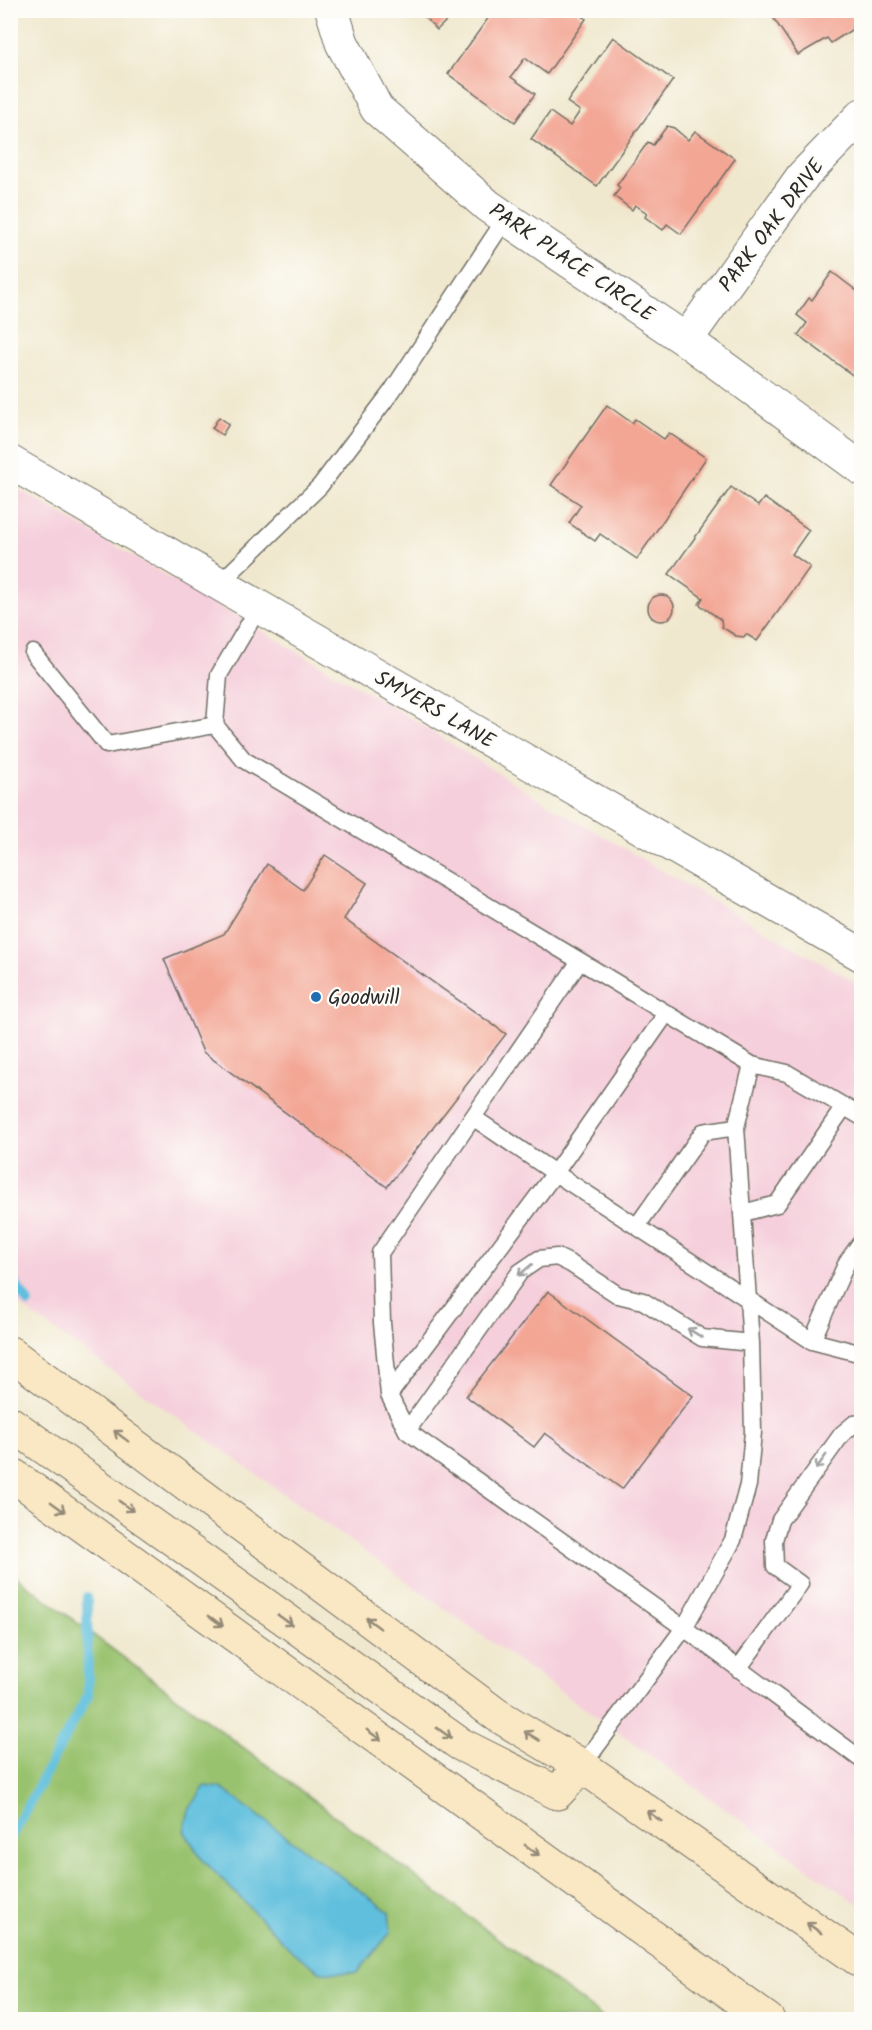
<svg xmlns="http://www.w3.org/2000/svg" width="872" height="2030" viewBox="0 0 872 2030" font-family="Kalam,sans-serif">
	<rect width="100%" height="100%" fill="#fdfcf7"/>
	<filter id="ink" filterUnits="userSpaceOnUse"><feTurbulence type="fractalNoise" baseFrequency=".0167" numOctaves="2"/><feDisplacementMap in="SourceGraphic" scale="12" xChannelSelector="R" yChannelSelector="G"/><feConvolveMatrix kernelMatrix="1 2 1 2 8 2 1 2 1" color-interpolation-filters="sRGB"/></filter>
	<filter id="wash" filterUnits="userSpaceOnUse"><feTurbulence type="fractalNoise" baseFrequency=".008" numOctaves="4" result="noise"/><feDisplacementMap in="SourceGraphic" scale="24" xChannelSelector="R" yChannelSelector="G"/><feGaussianBlur stdDeviation="1.35" result="paint"/><feColorMatrix in="noise" values="0 0 0 0 0 0 0 0 0 0 0 0 0 0 0 0 0 1.4 0 .05"/><feComposite in="paint" operator="in"/></filter>
	<g filter="url(#wash)">
		<rect width="100%" height="100%" fill="#f0e8ce"/>
		<path fill="#f5cfdc" d="M11 485 394 708 551 806 800 951 861 985V1906L11 1299Z"/>
		<path fill="#99c26e" stroke="#62764c" stroke-width="1.5" d="M11 1573 605 2019H11Z"/>
		<path fill="#5fbfdd" stroke="#457584" stroke-width="1.5" d="M205 1786 221 1788 389 1912 391 1932 357 1973 321 1972 294 1953 201 1858 184 1831 189 1810Z"/>
		<g fill="none" stroke-linecap="round" stroke-linejoin="round">
			<path stroke="#5fbfdd" stroke-width="10" d="M10 1276 28 1303
				M10 1838 88 1695 87 1597"/>
		</g>
		<g id="blocks">
			<path fill="#f3a694" d="M418 10H457L437 30Z
				M494 10H575L586 19 547 74 525 58 511 77 535 94 515 122 448 74Z
				M768 10H862V23L831 43 827 38 798 55Z
				M613 37 673 80 597 186 531 139 550 112 570 126 580 111 567 102Z
				M667 126 674 128 688 140 695 131 735 159 681 234 667 224 663 230 645 217 647 213 635 205 632 210 614 196 620 188 617 185 648 142 653 145Z
				M832 272 857 291 862 285V382L798 335 807 323 797 315 809 298 812 300Z
				M607 405 632 423 635 419 664 439 669 433 706 458 637 559 600 534 595 541 569 523 581 505 551 485Z
				M219 417 229 424 222 435 212 428Z
				M731 487 758 506 764 498 809 530 792 554 810 567 757 641 746 634 744 637 736 636 722 627 721 620 699 604 703 598 669 574Z
				M648 608a13 13 0 1 1 26 0a13 13 0 1 1-26 0Z
				M325 855 367 883 344 919 506 1034 387 1187 203 1052 164 959 224 934 267 864 303 890Z
				M548 1291 693 1396 622 1489 545 1433 534 1447 466 1396Z"/>
		</g>
	</g>
	<g filter="url(#ink)">
		<use href="#blocks" fill-opacity="0" stroke="#706d64" stroke-width="1.5"/>
		<g fill="none" stroke-linecap="round" stroke-linejoin="round">
			<g stroke="#706d64" stroke-width="19">
				<path id="lane" d="M219 584 320 486 392 391 506 218
					M259 607 219 675 215 725 244 760 580 961 380 1253 382 1323 389 1395 407 1431 684 1628 862 1760
					M33 653 107 745 215 725
					M580 961 752 1065 787 1073 862 1117
					M474 1118 555 1173 666 1014
					M743 1213 777 1204 844 1107
					M637 1226 703 1132 736 1127
					M812 1341 847 1262 862 1241
					M389 1395 555 1173 812 1341 862 1354
					M407 1431 520 1272 539 1259 557 1257 571 1264 618 1295 643 1301 702 1338 751 1343
					M738 1669 800 1584 775 1566 774 1540 780 1520 842 1434 854 1424 862 1423
					M582 1766 684 1628 733 1540 748 1485 753 1432 751 1343 736 1127 752 1065"/>
			</g>
			<g stroke="#706d64" stroke-width="35">
				<path id="street" d="M332 10 342 43 377 109 488 206 686 340 862 469
					M686 340 802 177 862 115
					M10 462 259 607 862 955"/>
			</g>
			<g stroke="#706d64" stroke-width="35">
				<path id="secondary" d="M10 1353 497 1715 582 1766 862 1962
					M10 1423 460 1744 557 1793 582 1766
					M10 1473 768 2020"/>
			</g>
			<use href="#lane" stroke="#fff" stroke-width="16"/>
			<use href="#street" stroke="#fff" stroke-width="33"/>
			<use href="#secondary" stroke="#fae7c3" stroke-width="33"/>
		</g>
		<defs><path id="oneway-shaft" d="M-6 0H5M1.5-3L5.5 0L1.5 3" fill="none" stroke-width="1.6" stroke-linecap="round" stroke-linejoin="round" transform="scale(1.5)"/></defs>
		<g stroke="#a0a0a0">
			<use href="#oneway-shaft" transform="translate(525 1270) rotate(140)"/>
			<use href="#oneway-shaft" transform="translate(695 1333) rotate(-149)"/>
			<use href="#oneway-shaft" transform="translate(821 1462) rotate(126)"/>
		</g>
		<g stroke="#928977">
			<use href="#oneway-shaft" transform="translate(121 1436) rotate(-143)"/>
			<use href="#oneway-shaft" transform="translate(126 1506) rotate(36)"/>
			<use href="#oneway-shaft" transform="translate(58 1507) rotate(36)"/>
			<use href="#oneway-shaft" transform="translate(285 1620) rotate(35)"/>
			<use href="#oneway-shaft" transform="translate(216 1621) rotate(36)"/>
			<use href="#oneway-shaft" transform="translate(373 1623) rotate(-143)"/>
			<use href="#oneway-shaft" transform="translate(444 1733) rotate(35)"/>
			<use href="#oneway-shaft" transform="translate(374 1735) rotate(36)"/>
			<use href="#oneway-shaft" transform="translate(532 1736) rotate(-149)"/>
			<use href="#oneway-shaft" transform="translate(654 1816) rotate(-145)"/>
			<use href="#oneway-shaft" transform="translate(532 1850) rotate(36)"/>
			<use href="#oneway-shaft" transform="translate(814 1928) rotate(-145)"/>
		</g>
	</g>
	<circle fill="#1f6fb2" stroke="#fdfcf7" stroke-width="2" cx="316" cy="997" r="6"/>
	<g text-anchor="middle" stroke-width="4.5" stroke-linejoin="round" paint-order="stroke">
		<g font-size="21" fill="#2b2b2b" stroke="#fdfcf7">
			<text transform="translate(771 225) rotate(-53)" y="7">PARK OAK DRIVE</text>
			<text transform="translate(572 262) rotate(34)" y="7">PARK PLACE CIRCLE</text>
			<text transform="translate(435 709) rotate(30)" y="7">SMYERS LANE</text>
		</g>
		<g font-size="21" fill="#2b2b2b" stroke="#fdfcf7" text-anchor="start">
			<text x="328" y="1004">Goodwill</text>
		</g>
	</g>
	<rect width="872" height="2030" fill="none" stroke="#fdfcf7" stroke-width="36"/>
</svg>
